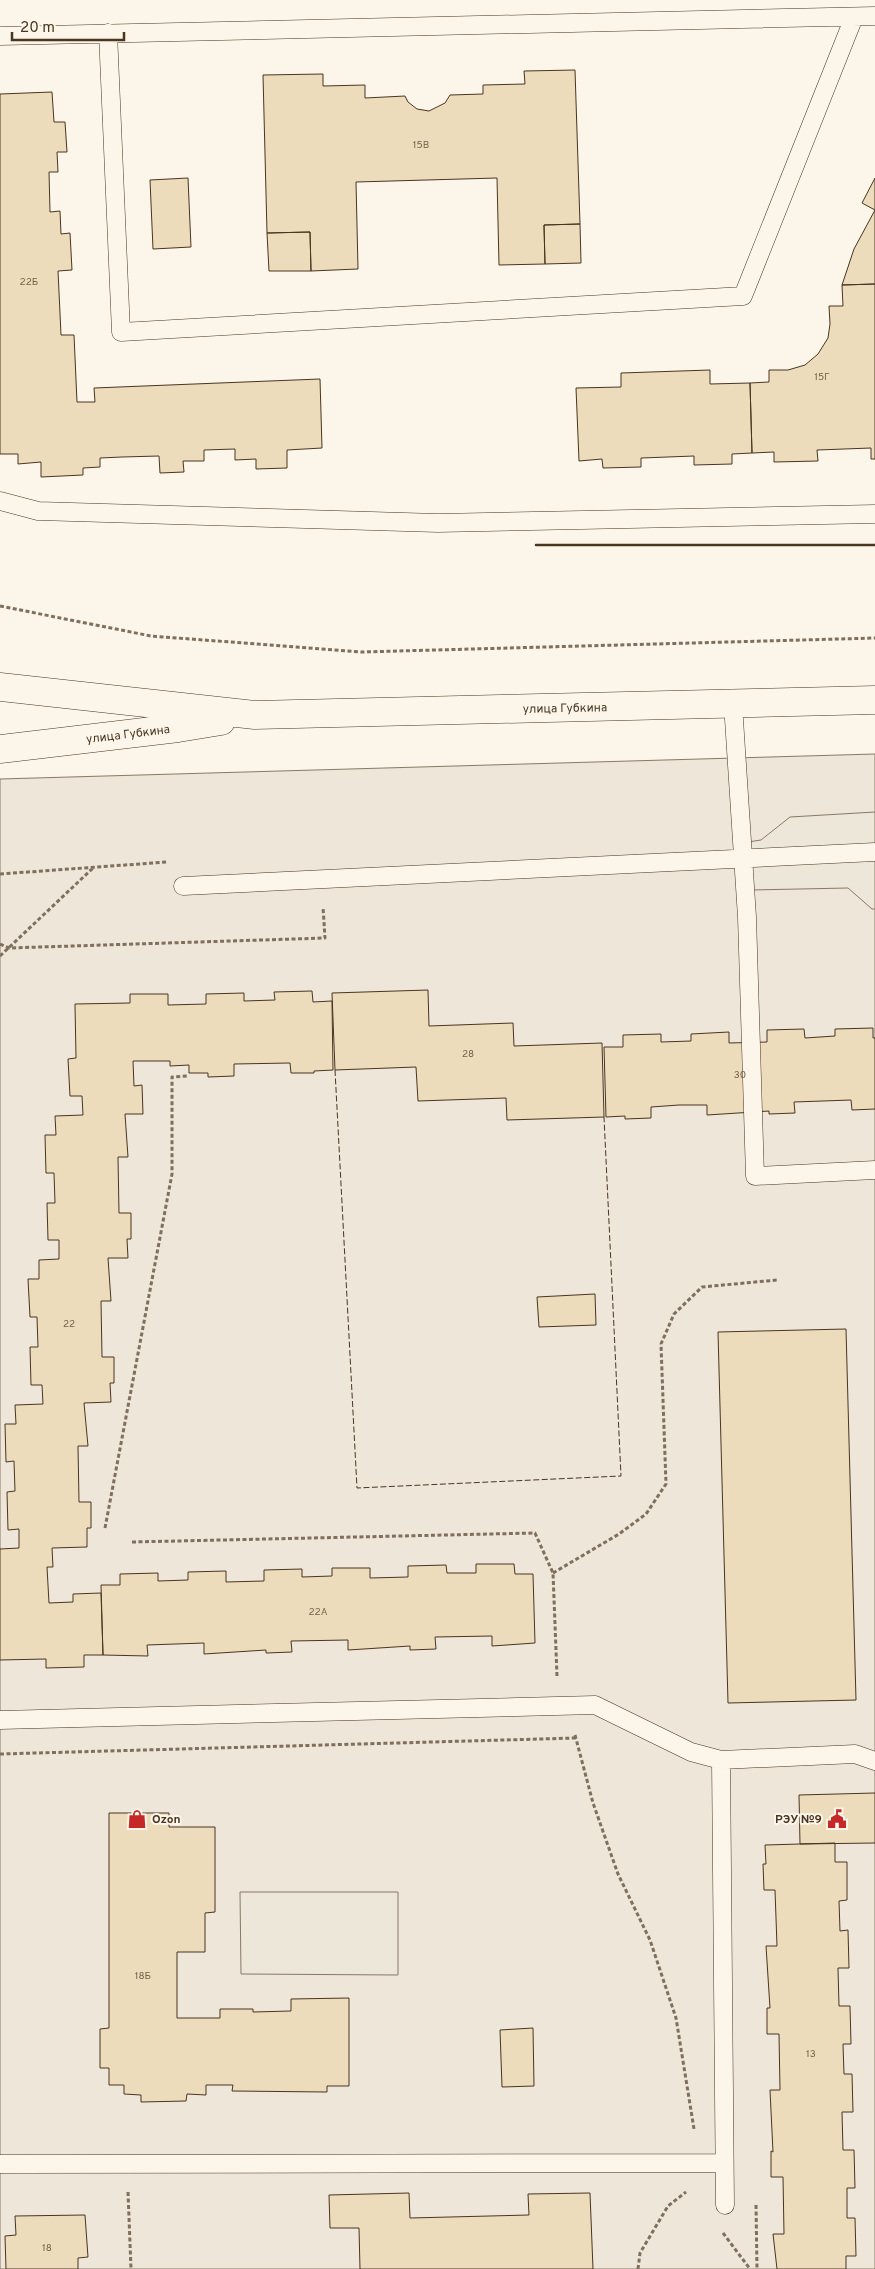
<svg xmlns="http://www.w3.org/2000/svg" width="875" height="2269" viewBox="0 0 875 2269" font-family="Overpass,sans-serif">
	<rect width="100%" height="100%" fill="#fbf6e9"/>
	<path fill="#ede6d9" stroke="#887966" d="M875 754V2269H0V779Z"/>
	<path fill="#ede7d9" stroke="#887966" d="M875 812V909H872L848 888 751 890 748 842 761 840 790 817Z
		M240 1892H398V1975L241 1974Z"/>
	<path fill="#ecdcbc" stroke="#4a3520" d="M575 70 580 224 544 225 545 264 499 265 497 178 356 182 358 269 311 271 310 232 267 233 263 75 323 74V86L365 85V98L405 96 408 102 417 109 429 111 445 103 450 95 483 94V85L525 84 524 71Z
		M52 92 54 122H65L67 152H57L58 172H49L50 212 60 211 61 234 70 233 72 270 58 271 59 292 61 335H74L77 402H95L94 388 320 379 322 448 287 450V468L256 469V459L235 460V449L204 450V461H183L184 472 160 473 159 456 122 457 100 458V467L83 468V475L41 477V462L18 464V454H0V94Z
		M188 178 191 247 153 249 150 180Z
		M875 178V284L842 285 854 249 875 210 862 203Z
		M580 224 581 263 545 264 544 225Z
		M310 232 311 271H269L267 233Z
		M875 284V459H871V448L817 450 818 461 774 462V452L752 453 750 383 769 382V370H788L805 365 818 354 828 338 830 324 829 306H843L842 285Z
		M710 370V384L750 383 752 453 732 454V464L694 465V456L641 458V467L603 468 602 459 579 461 576 388 621 387V373Z
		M428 990 429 1026 513 1023 514 1046 602 1043 604 1117 507 1120 506 1098 418 1101 416 1067 335 1070 332 993Z
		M312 991 313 1002 332 1001 333 1070 314 1071V1073H291L290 1063 234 1064V1076L208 1077V1073H189V1065L170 1066V1061H133L134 1086 142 1085 143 1114H125L128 1157H118L119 1213H131V1239H127L128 1258H108L111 1301H101L102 1357H114V1383H110L111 1402 84 1403 88 1446H78L79 1502H91V1528H87V1547L52 1548 53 1567H47L49 1603 73 1602V1594L101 1593 103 1655H84V1667L46 1668V1659L0 1660V1549L19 1548V1529L8 1530 7 1492 15 1491 14 1461 6 1462 5 1424H16L15 1405 43 1404 42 1385H31L30 1347H38L37 1317H30L28 1279H39V1260L59 1259V1240H48L47 1203H55L54 1173H46L45 1135H56L55 1116 83 1115 82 1096H70L68 1059 76 1058 75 1004 130 1003V994H168V1005L206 1004V994L244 993V1001L275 1000 274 992Z
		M873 1028V1038H875V1109L852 1110 851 1100 794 1102 795 1113 769 1114V1111L707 1115V1105H679L651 1107V1118L625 1119V1116L606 1117 604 1047H623V1035L661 1034V1042L691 1041V1034L729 1032V1043L767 1042V1030L804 1029 805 1038 835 1036V1029Z
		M595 1294 596 1325 539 1327 537 1297Z
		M846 1329 856 1700 728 1703 718 1332Z
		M476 1564H514L515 1574H533L535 1643 492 1646V1636L435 1637 436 1649 410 1650V1646L348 1650V1640L291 1641 292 1652 266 1653V1650L204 1654V1643L147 1645 148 1656 103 1655 101 1585H120V1574L158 1573V1581L188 1580V1572L226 1571V1582L264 1581V1570L302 1569V1577L332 1576V1568H370V1578L408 1577V1566L446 1565 447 1573H476Z
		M875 1793V1843L800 1844 799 1795Z
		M109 1813H169V1827H215V1912L205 1913V1952H177V2018H220V2009H253V2012L291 2011V1999L349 1998V2086H327V2092L232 2091 233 2085H206V2095L187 2094 186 2101 141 2102V2095L124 2094V2085H109V2068H100V2029L109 2028Z
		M835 1843V1862H847V1900L839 1901 840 1931 848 1930 849 1968H838L839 2006H850L851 2044H843L844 2074H852L853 2112H842L843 2150H854L855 2188H847V2218H855L856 2256H846V2269H777L773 2234H784L783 2177H771V2151L773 2152 770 2090H780L779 2034H767V2008H770L766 1946H777L775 1890H764L763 1864H766L765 1845Z
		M533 2028 534 2086 502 2087 500 2030Z
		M409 2193 410 2218 529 2215 528 2194 590 2193 593 2269H360L359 2228H330L329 2195Z
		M85 2215 88 2257 78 2258V2269H6L5 2236 16 2235 15 2216Z"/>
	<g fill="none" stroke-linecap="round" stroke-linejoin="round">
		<g stroke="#4a3520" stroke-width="19">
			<path id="service" d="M108 33 121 332 743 296 854 17
				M0 36 875 16
				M0 501 38 511 438 523 875 514
				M733 704 747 917 755 1176 875 1170
				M183 886 875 852
				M0 1720 595 1705 691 1752 721 1760 855 1754 875 1761
				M721 1760 725 2205
				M0 2164 724 2163"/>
		</g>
		<g stroke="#4a3520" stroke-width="29">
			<path id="secondary" d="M0 687 255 715 875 700
				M0 749 178 728 221 721"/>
		</g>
		<path stroke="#7f6f5c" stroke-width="3" stroke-dasharray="4 2.5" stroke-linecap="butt" d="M0 606 151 636 362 652 875 638
			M0 874 167 862
			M0 944 9 948 325 938 323 907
			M0 956 94 867
			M105 1528 172 1174V1077L188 1076
			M132 1542 535 1533 553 1573 557 1676
			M553 1573 619 1534 646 1514 666 1484 661 1344 674 1314 702 1287 777 1280
			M575 1735 593 1803 618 1874 650 1940 676 2018 694 2129
			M0 1754 576 1738
			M128 2192 131 2269
			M756 2205 757 2269
			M723 2233 750 2269
			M638 2269 640 2253 668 2206 686 2192"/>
		<use href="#service" stroke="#fbf6e9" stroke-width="18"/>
		<use href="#secondary" stroke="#fbf6e9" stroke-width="28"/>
		<path stroke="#4a3520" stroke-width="1" stroke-dasharray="6 2.5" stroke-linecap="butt" d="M335 1070 357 1488 621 1476 604 1117"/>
		<path stroke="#4a3520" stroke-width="2.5" d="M536 545H875"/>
	</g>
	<defs>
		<g id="shop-bare" transform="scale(1.5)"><path d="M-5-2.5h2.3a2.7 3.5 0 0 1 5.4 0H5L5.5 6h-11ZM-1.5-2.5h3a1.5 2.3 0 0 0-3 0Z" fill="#c62828" stroke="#fbf6e9" stroke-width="2.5" paint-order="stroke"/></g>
		<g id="civic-bare" transform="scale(1.5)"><path d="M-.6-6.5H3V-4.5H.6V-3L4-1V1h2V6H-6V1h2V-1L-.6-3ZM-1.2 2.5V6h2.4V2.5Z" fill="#c62828" stroke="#fbf6e9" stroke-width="2.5" paint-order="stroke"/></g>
	</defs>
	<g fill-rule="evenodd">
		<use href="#shop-bare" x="137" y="1819"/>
		<use href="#civic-bare" x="837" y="1819"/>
	</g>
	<g text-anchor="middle" stroke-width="4" stroke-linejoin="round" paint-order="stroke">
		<g font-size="10" fill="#725f47">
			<text x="421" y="148">15В</text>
			<text x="29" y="285">22Б</text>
			<text x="822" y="380">15Г</text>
			<text x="468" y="1057">28</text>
			<text x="740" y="1078">30</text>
			<text x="69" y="1327">22</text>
			<text x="318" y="1615">22А</text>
			<text x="143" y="1979">18Б</text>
			<text x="811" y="2057">13</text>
			<text x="47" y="2251">18</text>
		</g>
		<g font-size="12" fill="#4a3520" stroke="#fbf6e9">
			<text transform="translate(565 708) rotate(-1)" y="4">улица Губкина</text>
			<text transform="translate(128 734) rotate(-7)" y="4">улица Губкина</text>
		</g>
		<g font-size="12" font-weight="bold" fill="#4a3520" stroke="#fbf6e9" text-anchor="start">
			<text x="152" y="1823">Ozon</text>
			<text x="822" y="1823" text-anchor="end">РЭУ №9</text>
		</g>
	</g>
	<path d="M12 32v8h112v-8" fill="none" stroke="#4a3520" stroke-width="2.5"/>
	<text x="20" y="32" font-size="15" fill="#4a3520" stroke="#fbf6e9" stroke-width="4" paint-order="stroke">20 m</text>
</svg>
